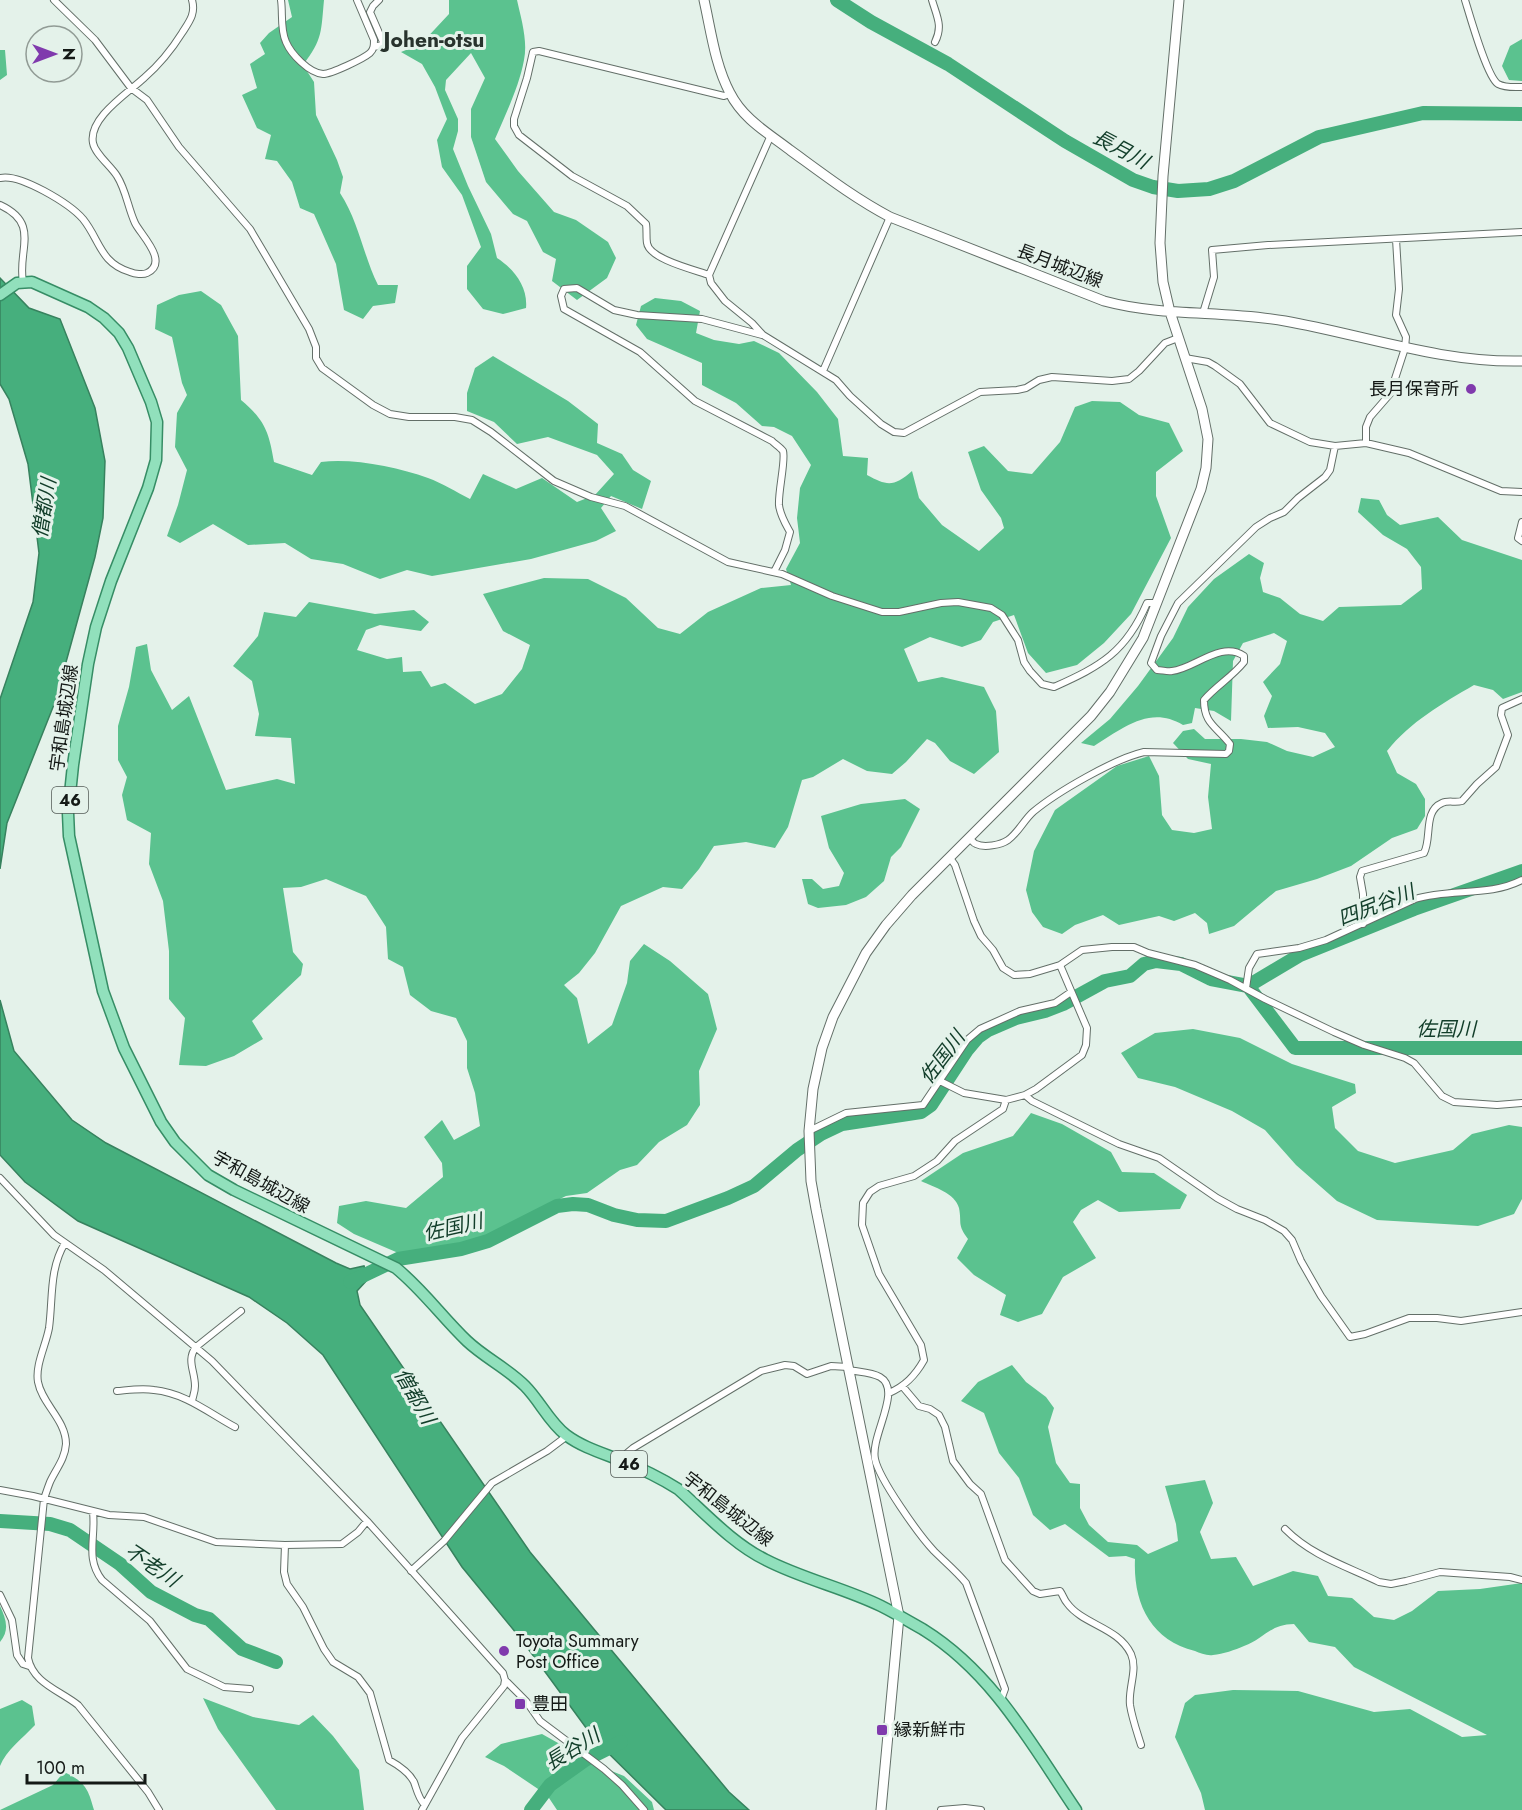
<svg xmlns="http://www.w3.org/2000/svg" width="1522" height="1810" viewBox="0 0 1522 1810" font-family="Jost,'Noto Sans JP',sans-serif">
	<rect width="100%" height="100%" fill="#e4f2ea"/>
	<path fill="#5bc28f" d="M288 0H324C321 31 323 39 303 65L314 82 316 115 337 160 343 177 340 193C359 222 363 255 378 285H398L395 303 373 306 363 319 344 310 336 264 314 214 300 208 292 182 277 161 265 159 271 135 257 128 242 95 257 88 250 64 265 54 260 43 269 33 292 17Z
		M449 0H517C521 18 528 41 524 60 519 87 506 113 495 139L518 171 554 212 576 220 608 242 616 258 607 278 577 300 552 281 556 259 543 252 527 221 513 214 486 182 471 137V109L485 78 471 53 446 80 445 90 458 119V131L453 149 468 186 491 234 497 258C514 269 528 287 526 308L503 314 483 309 467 289V266L481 247 462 195 442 167 437 140 447 119 435 87 422 64 401 52 421 44 449 14Z
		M1522 39V81L1509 80 1502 66 1510 46Z
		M0 50H5L7 75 0 80Z
		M201 291 221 305 238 336 241 400C265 420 269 432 274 462L312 475 321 462C353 458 397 467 428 478 442 483 456 492 470 499L483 474 516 489 542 478 577 502 595 495 614 474 597 455 548 437 517 444 494 422 467 411V393L475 368 493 356 568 401 598 424 597 443 622 454 633 470 651 481 642 509 611 496 601 508 616 531 596 541 531 559 432 576 407 570 380 579 343 564 311 559 285 543 248 545 213 524 180 543 167 536 178 505 187 470 175 447 177 413 187 395 182 383 172 337 155 329 157 305 179 295Z
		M655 298 681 301 700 311 696 333 714 340 739 344 754 341 779 353 817 392 838 419 843 456 868 458 867 475C887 486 894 487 912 471L919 498 942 525 979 551 1004 528 1001 518 981 490 968 452 984 446 1008 471 1032 474 1060 442 1075 407 1092 401 1120 402 1139 415 1169 423 1183 451 1156 472V496L1171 538 1131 614 1104 643 1077 665 1046 673 1028 653 1014 615 993 622 981 640 962 647 930 637 904 649 918 682 942 677 984 687 996 711 999 752 974 774 950 761 935 743 927 739 906 762 892 774 867 771 843 759 813 777 802 780 788 827 775 848 746 842 714 846 699 869 682 889 663 887 621 906 595 953 579 973 564 985 577 998 588 1044 612 1025 627 983 630 961 644 944 670 961 708 994 717 1029 699 1071 700 1105 687 1125 659 1142 637 1165 620 1170 587 1193 566 1196 438 1259 396 1252 354 1234 337 1223 339 1206 366 1201 406 1208 443 1177 442 1163 424 1137 442 1120 454 1140 480 1126 475 1093 467 1068V1041L456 1018 431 1011 410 995 403 967 388 959 386 927 366 896 326 879 301 887 283 888 293 952 303 964 301 975 252 1021 263 1039 234 1056 206 1066 179 1065 185 1018 169 999V951L163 901 149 864 151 833 127 820 122 795 127 777 118 760V726L129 687 136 647 147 644 151 670 172 710 189 696 226 790 277 779 295 784 291 738 255 736 259 714 252 681 233 666 258 636 264 612 296 617 309 602 375 614 414 610 429 622 421 631 380 625 366 630 357 650 387 659 402 657 403 672 421 671 431 687 445 683 475 704 502 694 522 669 530 645 503 631 483 594 544 578 588 579 626 598 658 628 680 634 708 612 761 588 791 585 786 569 800 543 797 518 800 488 811 465 792 436 774 427 762 426 736 403 702 385V363L647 339 636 325 641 306Z
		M1361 498 1379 500 1387 515 1400 525 1438 517 1462 540 1522 560V692L1503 699 1493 690 1474 685C1443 703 1410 722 1387 751L1397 773 1416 784 1425 799V816L1417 829 1392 838 1351 866 1317 879 1276 891 1234 926 1209 934 1207 923 1195 913 1174 921 1159 916 1119 925 1103 915 1075 925 1062 934 1043 927 1032 912 1026 890 1034 851 1055 810 1117 766 1149 756 1159 776 1162 815 1172 830 1194 833 1212 829 1208 797 1211 764 1188 759 1173 743 1183 731 1194 729 1205 739H1241L1267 742 1287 751 1313 757 1335 747 1325 733 1298 727 1268 728 1264 716 1272 696 1263 682 1280 664 1287 641 1274 633 1243 643 1233 661 1231 721 1214 711 1195 708 1192 723 1183 725C1150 705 1123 728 1094 746L1081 743 1110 719 1138 686 1173 638 1188 607 1214 579 1249 554 1264 563 1260 578 1263 592 1280 598 1300 614 1323 621 1339 607 1401 605 1422 589 1421 567 1407 549 1383 535 1358 512Z
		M905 799 920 809 901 847 891 857 884 881 866 897 846 905 818 908 808 904 802 879H812L823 889 839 886 844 873 829 848 821 816 861 804Z
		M1193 1029 1240 1038 1292 1064 1355 1084 1356 1093 1332 1107 1335 1128 1358 1151 1395 1163 1453 1150 1472 1134 1509 1125 1522 1127V1199L1514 1214 1478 1226 1377 1220 1337 1201 1296 1165 1265 1130 1232 1111 1175 1087 1138 1078 1121 1053 1155 1033Z
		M1031 1113 1062 1124 1111 1152 1122 1172 1154 1173 1187 1195 1180 1209 1119 1212 1098 1200 1081 1210 1073 1222 1096 1258 1063 1277 1042 1314 1018 1322 1000 1315 1006 1295 974 1275 957 1258 968 1239C957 1224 962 1224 959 1208 955 1193 934 1187 921 1181L963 1153 1013 1136Z
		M1012 1365 1026 1382 1046 1397 1054 1408 1048 1427 1056 1463 1070 1483 1080 1484V1508L1089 1525 1108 1542 1137 1545 1148 1554 1178 1541 1176 1524 1165 1486 1205 1480 1213 1503 1200 1532 1211 1559 1236 1557 1253 1586 1293 1571 1318 1576 1328 1596 1352 1598 1374 1617 1394 1620 1412 1611 1438 1591 1480 1589 1522 1583V1810H1205L1201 1793 1175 1737 1185 1703 1195 1695 1233 1690 1298 1691 1374 1712 1410 1709 1462 1737 1487 1735 1354 1667 1335 1647 1309 1642 1294 1624C1270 1624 1264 1639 1244 1646 1235 1650 1223 1654 1213 1655 1207 1656 1200 1653 1195 1651 1150 1640 1133 1602 1135 1559L1126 1556 1109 1557 1065 1524 1050 1530 1033 1515 1019 1478 999 1453 984 1413 961 1401 978 1382Z
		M0 1606C6 1619 10 1630 0 1642Z
		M203 1698 253 1717 299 1725 313 1715 333 1736 359 1770 364 1810H276L218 1729Z
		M22 1700 32 1706 35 1725C23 1738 6 1750 0 1766V1709Z
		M542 1734 599 1766 624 1776 652 1802 654 1810H557L547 1795 504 1766 485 1757 501 1744Z
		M64 1772C85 1782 88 1788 94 1810H0L53 1785Z"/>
	<path fill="#46af7d" stroke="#37825e" stroke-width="1.5" d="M0 278 29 308 60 319 95 408 105 461 103 518 95 557 55 702 7 823 0 869V699L33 602 39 553 28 464 9 399 0 384Z
		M0 1000 14 1051 72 1120 106 1143 336 1263 350 1269 364 1266 368 1279 357 1291 360 1305 530 1552 729 1792 749 1810H666L595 1740 521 1639 462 1567 323 1355 287 1323 249 1297 78 1221 25 1182 0 1155Z"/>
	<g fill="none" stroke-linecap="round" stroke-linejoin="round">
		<path stroke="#46af7d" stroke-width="14" d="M837 0 871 22 948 64 1065 141 1133 180 1153 187 1178 191 1209 189 1234 181 1319 137 1423 113 1522 114
			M1248 986 1300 955 1414 909 1522 871
			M350 1282 398 1259 461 1249 488 1241 557 1206 573 1204 588 1205 614 1215 637 1220 666 1221 728 1198 754 1186 797 1150 821 1134 842 1124 921 1112 931 1105 967 1050 978 1037 988 1030 1016 1018 1045 1011 1063 1004 1105 981 1130 976 1144 964 1156 961 1181 964 1211 979 1248 986 1295 1048H1522
			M0 1521 50 1524 70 1530 120 1564 151 1592 195 1615 209 1619 242 1649 276 1662
			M531 1810 550 1785 585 1760 621 1742"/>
		<g stroke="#636f68" stroke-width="8">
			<path id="street" d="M54 0 95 40 131 88 147 100 179 147 250 229 309 329 316 347V358L322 368 373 405 390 414 409 417H455L472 420 491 432 554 481 591 497 625 506 728 562 782 574 832 596 882 612H899L941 603 958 602 991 608 1002 615 1018 640 1024 662 1030 671 1042 684 1054 687C1101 666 1126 652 1147 603H1157
				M281 0C283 13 280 29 286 42 291 54 309 73 323 74 331 74 363 59 370 53 374 49 374 45 374 40L357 0
				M932 0C937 17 943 26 935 42
				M1465 0C1470 16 1487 77 1498 84 1505 88 1515 87 1522 87
				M374 47 382 45 383 42 370 12 373 6 379 0
				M730 94 724 96 539 51 533 52 527 78 514 119V126L519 135 572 176 627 206 646 224C647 230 646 237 647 243 649 259 695 270 709 275L711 283 725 301 752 323 763 335 836 380 850 396 881 424 894 432 904 433 980 392 1017 390 1026 388 1039 380 1052 377 1112 381 1129 379 1139 371 1165 343 1178 338
				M0 178C20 173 70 204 83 219 100 240 100 263 130 272 135 274 143 275 147 273 170 262 140 234 135 223 128 208 126 190 117 176 111 166 95 154 93 143 88 118 128 93 144 78 159 65 172 49 182 33 189 22 196 14 192 0
				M0 205C41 224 17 250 23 282
				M709 275 771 135
				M1203 313 1214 277 1212 250 1268 245 1522 232
				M762 335 702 319 637 315 614 310 577 288 564 289 561 296 564 309 640 352 695 401 772 441C775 444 781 448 783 451 786 459 778 492 779 505 780 515 785 523 790 532L785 550 774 572
				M1185 358 1208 362 1215 366 1240 384 1270 423 1310 442 1335 446 1366 443 1409 453 1501 491 1522 492
				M823 371 890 217
				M1366 443V427L1370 417 1390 394 1405 348 1406 337 1396 315 1399 289 1396 239
				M1522 522 1518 538 1522 541
				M969 838C972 840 973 843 976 844 984 848 1001 845 1008 840 1018 833 1024 820 1033 812 1057 792 1114 759 1144 752L1226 754 1229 751 1230 744C1216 726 1204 724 1204 700 1216 686 1232 677 1244 662V656C1221 640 1194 669 1172 671 1168 672 1162 670 1157 670L1151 663 1161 636 1178 603 1256 527 1270 518 1284 512 1298 498 1325 477 1330 470 1335 446
				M950 858 955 865 974 921 981 936 993 950 1003 968 1014 975 1030 974 1060 965 1082 950 1112 947H1134L1148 953 1195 965 1230 980 1265 999 1334 1032 1364 1045 1405 1058 1414 1063 1442 1096 1454 1102 1497 1105 1522 1103
				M1363 924V894L1360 877 1362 871 1424 853C1432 838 1423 811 1442 803 1448 800 1455 803 1462 801L1477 784 1496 767 1508 735 1501 715 1502 708 1522 699
				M1246 988 1249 968 1257 954 1299 948 1326 940 1415 899C1450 888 1489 897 1522 880
				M940 1081 964 1093 1006 1100 1025 1095 1036 1089 1082 1055 1086 1045 1087 1028 1060 965
				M1025 1095 1032 1101 1119 1144 1159 1158 1217 1198 1237 1209 1265 1220 1284 1231 1292 1240 1301 1261 1321 1296 1350 1337 1365 1334 1409 1318H1437L1461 1321 1522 1312
				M809 1131 846 1113 923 1105 967 1040 980 1029 1020 1011 1055 1003 1071 992
				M0 1178 54 1235 104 1270 212 1361 367 1521 503 1673 505 1680 526 1701 540 1721 604 1769 622 1785 644 1810
				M65 1243C49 1269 53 1299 49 1328 46 1345 35 1365 38 1382 42 1404 66 1420 66 1444 65 1459 56 1469 50 1482 48 1487 46 1493 44 1499L28 1658C33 1683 59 1690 78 1705L148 1792 159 1810
				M849 1370C858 1372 871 1372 880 1377 903 1390 870 1436 875 1459 879 1479 919 1535 934 1551 945 1562 956 1571 966 1583L1005 1689 1001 1700
				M903 1387 919 1406 930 1409 939 1415 945 1427 953 1461 970 1484 981 1494 1005 1560 1033 1591 1040 1594 1060 1591C1063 1595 1064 1600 1067 1603 1083 1625 1118 1627 1131 1654 1138 1670 1128 1688 1130 1705 1132 1718 1137 1732 1141 1745
				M117 1391C129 1390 142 1388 154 1390 185 1393 209 1413 235 1427
				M889 1393C905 1386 915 1376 924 1360L921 1345 879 1274 862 1225 863 1203 870 1192 879 1186 914 1176 937 1161 955 1141 1003 1109 1006 1100
				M192 1401C193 1396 195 1392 195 1386 195 1371 186 1360 196 1347L241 1311
				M622 1461 627 1453 633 1448 761 1371 785 1365 794 1366 807 1374 831 1366 848 1367
				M0 1490 33 1496 109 1515 144 1517 216 1542 285 1545 342 1544 358 1532 367 1521
				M93 1512C96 1538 85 1558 102 1580L150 1621 187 1669 224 1687 250 1689
				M1285 1529C1312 1556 1346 1566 1379 1582L1391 1584 1406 1581 1440 1572 1510 1577 1522 1580
				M285 1545 284 1572 287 1584 303 1607 324 1649 333 1662 358 1677 370 1693 389 1760C398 1765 409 1772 414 1782 417 1790 418 1797 424 1804
				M411 1571 444 1541 492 1483 547 1451 567 1436
				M0 1595 12 1620 17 1655 23 1664 29 1666
				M422 1810 462 1738 504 1686 505 1680
				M941 1810 965 1808 981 1810"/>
		</g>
		<g stroke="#636f68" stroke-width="11">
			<path id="secondary" d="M704 0C711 31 715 65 730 93 743 119 768 133 790 150 823 174 854 198 890 217L1104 301C1163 317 1225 310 1285 321 1364 335 1441 363 1522 361
				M881 1810 899 1616 816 1209 811 1181 809 1131 813 1089 822 1048 833 1017 866 953 886 925 912 895 1091 716 1110 692 1143 638 1201 489 1206 468 1208 439 1202 409 1170 312 1163 282 1160 243 1163 176 1179 0"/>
		</g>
		<g stroke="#368d65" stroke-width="13">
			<path id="primary" d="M0 295 17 283 32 282 88 307 104 318 119 333 128 348 151 402 157 422 156 460 148 488 111 581 96 627 88 664 73 765 68 813 69 836 103 991 124 1048 161 1122 175 1142 208 1175 234 1190 396 1268C423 1290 442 1317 467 1341 485 1358 507 1368 525 1386 540 1401 549 1422 566 1435 582 1447 602 1453 620 1460 640 1468 659 1477 678 1489 705 1513 733 1544 766 1560 803 1579 844 1588 881 1606 895 1613 910 1622 924 1630 993 1673 1032 1745 1076 1810"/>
		</g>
		<use href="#street" stroke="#fff" stroke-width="6"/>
		<use href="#secondary" stroke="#fff" stroke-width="9"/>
		<use href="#primary" stroke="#91e0bc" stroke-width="10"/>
	</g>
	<g fill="#803aad" stroke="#e4f2ea" stroke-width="2">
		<circle cx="1471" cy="389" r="6"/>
		<circle cx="504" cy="1651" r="6"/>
		<rect x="514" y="1698" width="12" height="12" rx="3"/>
		<rect x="876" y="1724" width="12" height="12" rx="3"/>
	</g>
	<g text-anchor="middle" stroke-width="6" stroke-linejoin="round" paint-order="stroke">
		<g fill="#e4f2ea" stroke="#525a56" stroke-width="1.5">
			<rect x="52" y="787" width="36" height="26" rx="4.5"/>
			<rect x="611" y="1451" width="36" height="26" rx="4.5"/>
		</g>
		<g font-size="16" font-weight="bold" fill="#141916">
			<text x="70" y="806">46</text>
			<text x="629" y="1470">46</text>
		</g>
		<g font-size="18" fill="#141916" stroke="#e4f2ea">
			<text transform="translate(1060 266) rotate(21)" y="6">長月城辺線</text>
			<text transform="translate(64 718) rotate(-82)" y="6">宇和島城辺線</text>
			<text transform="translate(261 1182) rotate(29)" y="6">宇和島城辺線</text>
			<text transform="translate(728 1509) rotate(38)" y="6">宇和島城辺線</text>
		</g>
		<g font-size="18" fill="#141916" stroke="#e4f2ea" text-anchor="start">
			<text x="1459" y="395" text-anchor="end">長月保育所</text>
			<text x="516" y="1647">Toyota Summary<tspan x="516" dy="21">Post Office</tspan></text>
			<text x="532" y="1710">豊田</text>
			<text x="894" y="1736">縁新鮮市</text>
		</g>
		<g font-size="20" font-style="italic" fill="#113d29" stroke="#e4f2ea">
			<text transform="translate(1121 149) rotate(28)" y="7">長月川</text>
			<text transform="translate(44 508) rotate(-81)" y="7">僧都川</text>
			<text transform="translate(1376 905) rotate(-21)" y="7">四尻谷川</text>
			<text x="1446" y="1036">佐国川</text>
			<text transform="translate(942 1057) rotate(-53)" y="7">佐国川</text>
			<text transform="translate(453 1227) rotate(-13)" y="7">佐国川</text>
			<text transform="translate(415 1396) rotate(60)" y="7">僧都川</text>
			<text transform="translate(152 1565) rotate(34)" y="7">不老川</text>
			<text transform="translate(572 1749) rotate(-32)" y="7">長谷川</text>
		</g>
		<g font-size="21" font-weight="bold" fill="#28332d" stroke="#e4f2ea">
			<text x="434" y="47">Johen-otsu</text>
		</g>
	</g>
	<g transform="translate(54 54) rotate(90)"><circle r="28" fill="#e4f2ea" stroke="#919b95" stroke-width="1.5"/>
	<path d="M0-4.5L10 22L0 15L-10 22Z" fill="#803aad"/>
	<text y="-9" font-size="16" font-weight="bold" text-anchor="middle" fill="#141916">N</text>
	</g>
	<path d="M27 1774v9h118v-9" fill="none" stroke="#141916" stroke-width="3"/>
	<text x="36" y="1774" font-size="18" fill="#141916" stroke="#e4f2ea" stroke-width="4.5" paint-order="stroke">100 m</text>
</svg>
